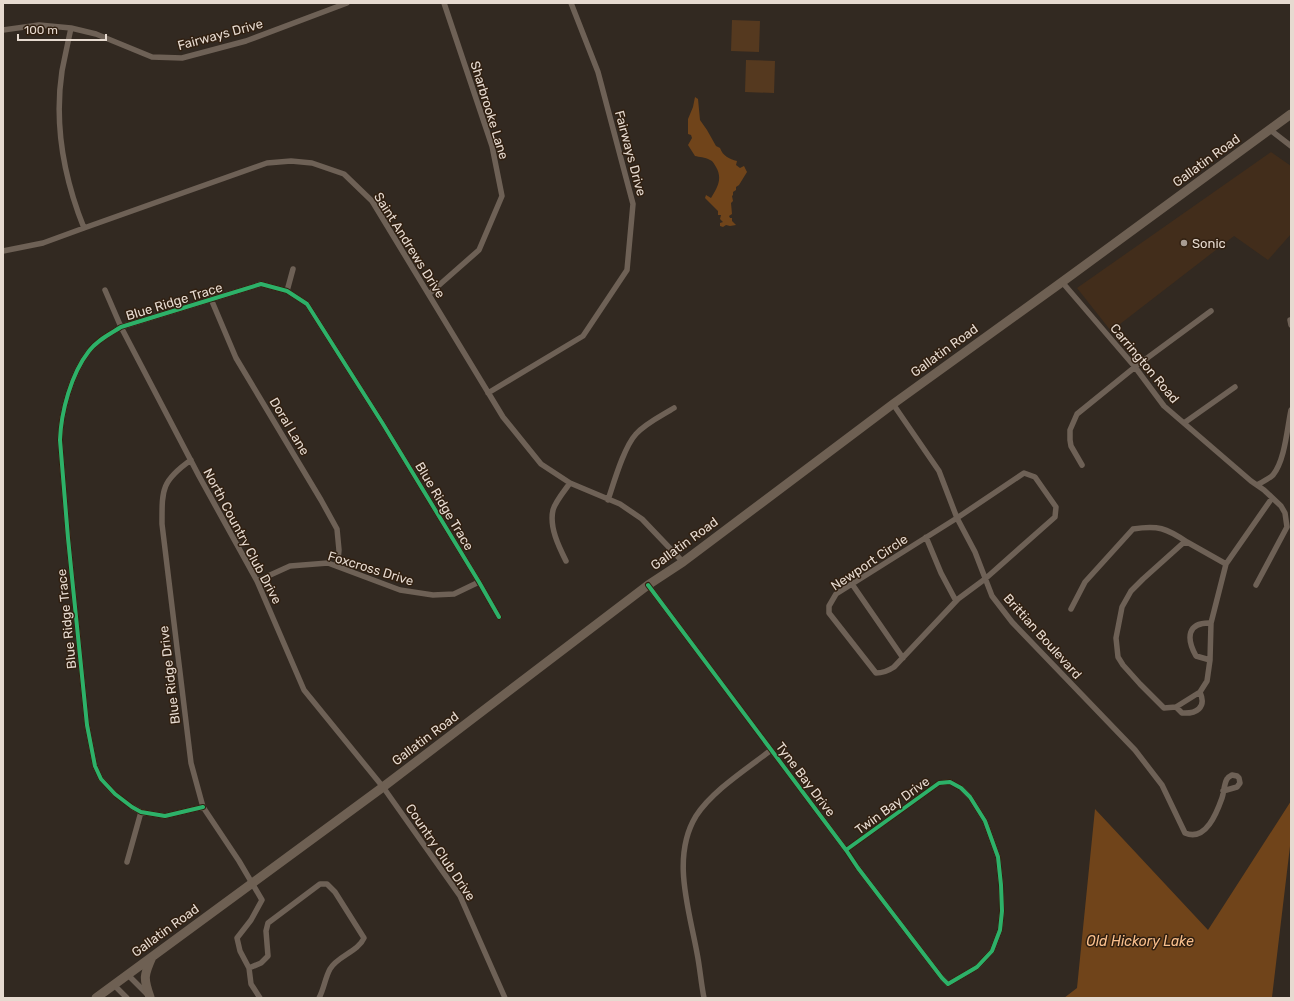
<svg xmlns="http://www.w3.org/2000/svg" width="1294" height="1001" viewBox="0 0 1294 1001" font-family="Rubik,sans-serif">
	<rect width="100%" height="100%" fill="#322921"/>
	<path fill="#422d1b" d="M1271 152 1291 166V234L1268 260 1234 236 1111 331 1077 288Z"/>
	<path fill="#55391f" d="M732 20 760 21 759 52 731 51Z
		M746 60 775 61 774 93 745 92Z"/>
	<path fill="#70441a" d="M695 97 698 99 700 120 707 130 716 146 720 148C723 156 729 159 737 161L736 165 740 168 744 166 747 172 739 185 736 187V190L733 192V195L732 196 733 201 731 203 732 214 729 216 730 218H732V221L736 225 730 226 726 225 723 227 720 226V223L723 222 720 219 721 215H718V211L705 198 706 195 711 198C717 188 723 179 716 167 714 164 713 161 710 160 705 157 699 157 695 156L688 145 692 138 691 135 688 134V119L693 107Z
		M1291 801V838L1272 997 1274 998H1064L1077 988 1095 809 1208 930Z"/>
	<g fill="none" stroke-linecap="round" stroke-linejoin="round">
		<path stroke="#6e6156" stroke-width="5.5" d="M71 28C68 42 65 56 62 71 54 124 64 178 84 228
			M3 30 39 25 71 28 96 34 152 57 182 58 246 41 347 3
			M1269 129 1291 146
			M3 251 43 243 84 228 267 163 291 161 312 163 344 174 372 201 503 417 541 464 570 483 620 504 642 519 683 562
			M1062 282 1135 367 1164 406 1251 481 1264 490 1281 506 1285 513 1287 527 1256 585
			M105 290 121 327 199 476 257 581 304 690 383 787 460 896 505 998
			M287 291 293 269
			M429 294 479 250 502 196 492 146 444 3
			M211 299 236 358 321 500 337 529 339 550 338 560 336 566
			M1290 320 1291 325
			M488 393 583 336 627 270 633 204 598 72 571 3
			M893 404 939 471 957 518 975 552 992 596 1012 622 1135 750 1162 785 1185 833C1206 842 1217 812 1222 798 1224 792 1224 784 1227 779 1228 777 1230 776 1232 775L1237 776 1239 778 1240 783 1237 787 1223 791
			M1184 423 1235 387
			M191 460C161 481 162 490 162 524L191 763 203 807 239 861 262 900 251 920 237 938 240 951 249 968 251 984 260 998
			M1082 465 1071 446 1070 440V430L1077 414 1135 367 1211 311
			M1024 473 1035 477 1056 507 1055 517 985 579 958 599 894 667C888 671 883 673 876 673L829 613V606L836 594 957 518Z
			M1257 485C1262 482 1269 479 1273 475 1285 460 1287 429 1291 410
			M608 500C614 482 624 447 636 434 646 423 661 416 674 408
			M926 537 941 573 956 601
			M566 561C559 547 549 527 553 510 555 502 565 490 570 483
			M1226 564 1187 542 1182 544 1143 579 1131 591 1122 607 1116 638 1118 657 1123 665 1140 684 1164 708 1176 707 1200 692 1207 681 1210 660 1211 623 1226 564 1272 498
			M257 581 290 566 328 563 400 590 433 595 454 594 479 582
			M852 584 903 658
			M648 585 846 850 858 868 942 978 948 984 977 967 992 951 1000 930 1002 911 1001 885 998 857 985 821 970 797 961 788 950 782 939 783 846 850
			M1071 609 1085 582 1133 529C1158 525 1166 528 1187 542
			M1210 660 1196 656C1186 638 1187 622 1211 623
			M1176 707 1182 713C1196 714 1207 708 1200 692
			M203 807 165 816 141 812 132 807 115 794 101 779 95 766 87 725 68 538 60 440C61 412 71 374 89 351 97 340 110 334 121 327L261 284 287 291 307 304 383 424 479 582 499 617
			M127 862 141 812
			M249 968 261 963 268 956 266 931 268 923 320 884H327L335 892 364 938C358 952 337 956 330 969 325 978 324 989 319 998
			M127 974 148 995
			M113 984 127 998
			M704 998C701 983 700 968 697 953 689 909 671 857 696 816 713 790 747 769 771 750"/>
		<path stroke="#6e6053" stroke-width="9" d="M150 997C143 978 144 975 152 957
			M96 998 383 787 648 585 683 562 893 404 1062 282 1291 114"/>
		<g stroke="#301f10" stroke-width="6">
			<path id="cycleway" d="M648 585 846 850 858 868 942 978 948 984 977 967 992 951 1000 930 1002 911 1001 885 998 857 985 821 970 797 961 788 950 782 939 783 846 850
				M203 807 165 816 141 812 132 807 115 794 101 779 95 766 87 725 68 538 60 440C61 412 71 374 89 351 97 340 110 334 121 327L261 284 287 291 307 304 383 424 479 582 499 617"/>
		</g>
		<use href="#cycleway" stroke="#2db169" stroke-width="4"/>
	</g>
	<circle fill="#a79c93" stroke="#301f10" stroke-width="1.5" cx="1184" cy="243" r="4"/>
	<g text-anchor="middle" stroke-width="3" stroke-linejoin="round" paint-order="stroke">
		<g font-size="13" fill="#e6dad0" stroke="#301f10">
			<text transform="translate(220 34) rotate(-15)" y="5">Fairways Drive</text>
			<text transform="translate(490 110) rotate(73)" y="5">Sharbrooke Lane</text>
			<text transform="translate(631 153) rotate(75)" y="5">Fairways Drive</text>
			<text transform="translate(1206 160) rotate(-36)" y="5">Gallatin Road</text>
			<text transform="translate(410 245) rotate(58)" y="5">Saint Andrews Drive</text>
			<text transform="translate(174 301) rotate(-17)" y="5">Blue Ridge Trace</text>
			<text transform="translate(944 350) rotate(-36)" y="5">Gallatin Road</text>
			<text transform="translate(1145 363) rotate(50)" y="5">Carrington Road</text>
			<text transform="translate(290 426) rotate(59)" y="5">Doral Lane</text>
			<text transform="translate(445 506) rotate(59)" y="5">Blue Ridge Trace</text>
			<text transform="translate(243 536) rotate(62)" y="5">North Country Club Drive</text>
			<text transform="translate(684 543) rotate(-36)" y="5">Gallatin Road</text>
			<text transform="translate(869 562) rotate(-34)" y="5">Newport Circle</text>
			<text transform="translate(371 568) rotate(17)" y="5">Foxcross Drive</text>
			<text transform="translate(66 619) rotate(-96)" y="5">Blue Ridge Trace</text>
			<text transform="translate(1043 636) rotate(48)" y="5">Brittian Boulevard</text>
			<text transform="translate(169 675) rotate(-97)" y="5">Blue Ridge Drive</text>
			<text transform="translate(425 738) rotate(-37)" y="5">Gallatin Road</text>
			<text transform="translate(806 779) rotate(53)" y="5">Tyne Bay Drive</text>
			<text transform="translate(892 805) rotate(-36)" y="5">Twin Bay Drive</text>
			<text transform="translate(441 852) rotate(56)" y="5">Country Club Drive</text>
			<text transform="translate(165 930) rotate(-36)" y="5">Gallatin Road</text>
		</g>
		<g font-size="13" fill="#e6dad0" stroke="#301f10" text-anchor="start">
			<text x="1192" y="248">Sonic</text>
		</g>
		<g font-size="14" font-style="italic" fill="#fac08d" stroke="#301f10">
			<text x="1140" y="946">Old Hickory Lake</text>
		</g>
	</g>
	<rect width="1294" height="1001" fill="none" stroke="#e6dad0" stroke-width="8"/>
	<path d="M18 34v6h88v-6" fill="none" stroke="#e6dad0" stroke-width="2"/>
	<text x="24" y="34" font-size="12" fill="#e6dad0" stroke="#301f10" stroke-width="3" paint-order="stroke">100 m</text>
</svg>
